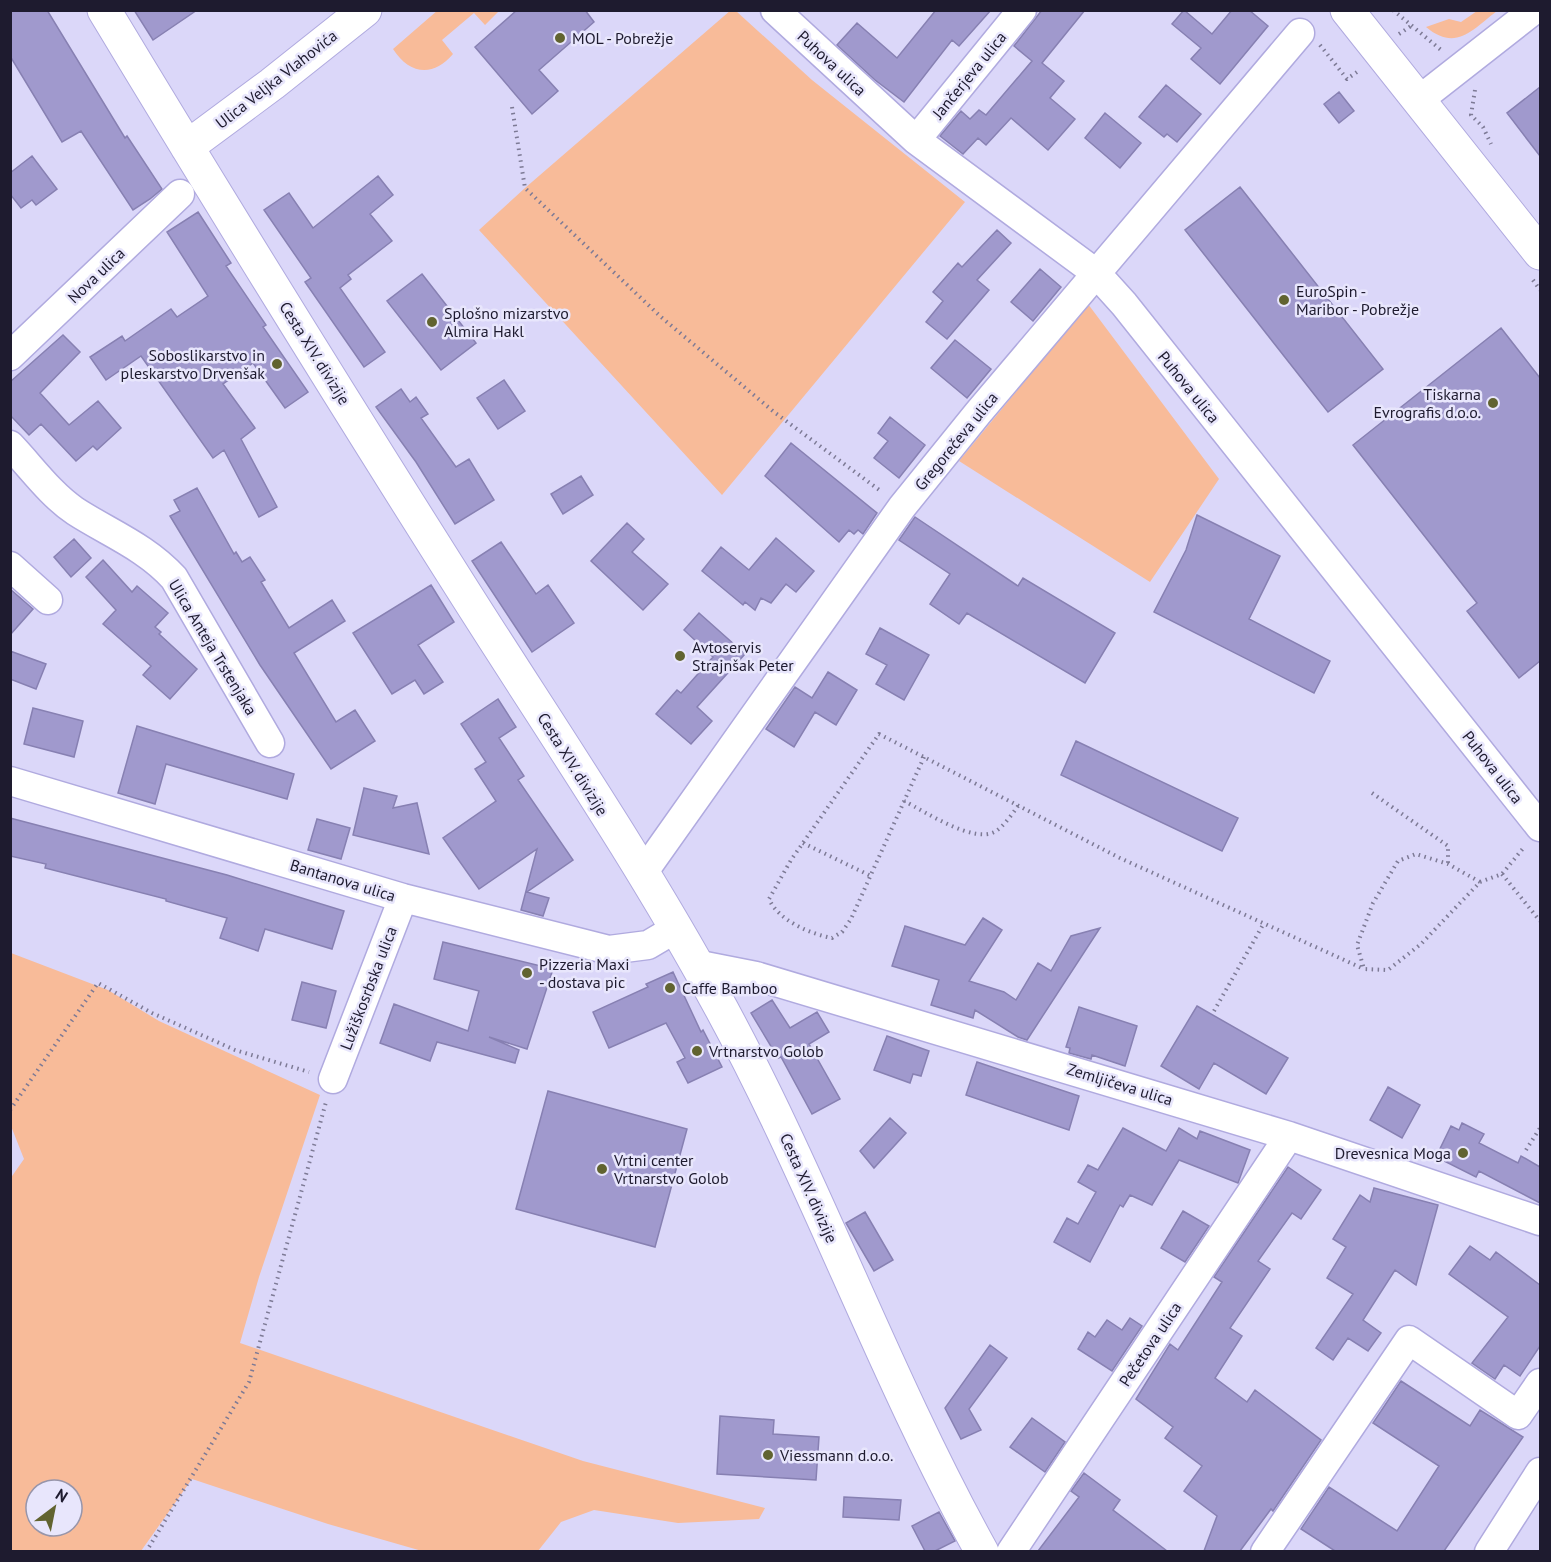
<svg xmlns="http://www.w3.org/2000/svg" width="1551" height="1562" viewBox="0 0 1551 1562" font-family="'PT Sans',sans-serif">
	<rect width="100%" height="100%" fill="#dbd7f9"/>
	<path fill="#f8bb99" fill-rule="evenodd" d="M438 10 499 11 485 25 474 13 442 40 453 54C433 78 409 74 393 49Z
		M731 10 736 11 812 80 965 202 722 495 479 230 525 188Z
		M1477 11H1497C1472 30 1456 52 1426 27L1449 19 1461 22Z
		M1088 304 1219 479 1150 582 959 461Z
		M11 953 108 990 159 1021 320 1095 259 1277 240 1343 583 1461 765 1508 759 1519 678 1523 594 1510 561 1522 538 1551H422L328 1524 192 1479 141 1551H11L10 1179 24 1159 11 1126ZM36 1490H72V1526H36Z"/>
	<path fill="#a099cd" stroke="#8780b2" stroke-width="1.5" d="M10 10H47L125 138 127 136 162 189 150 199 133 210 81 131 62 142 10 56Z
		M134 10H197L153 40Z
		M517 10H585L594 22 539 70 558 91 532 114 475 47Z
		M936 10H991L959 46 952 40 904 102 875 80 837 45 857 23 897 58Z
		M1042 10H1085L1042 63 1064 81 1050 98 1075 119 1048 150 1011 118 986 145 978 138 963 154 940 136 961 111 970 119 979 110 986 115 1032 61 1014 46Z
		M1184 10 1212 34 1232 10H1249L1268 26 1220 84 1191 59 1201 48 1172 24Z
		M1166 85 1201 114 1177 142 1167 134 1164 137 1139 117Z
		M1540 87V156L1507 113Z
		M1339 92 1354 111 1339 123 1324 104Z
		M1105 113 1141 143 1120 168 1085 138Z
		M32 156 57 189 36 205 32 200 21 208 10 194V173Z
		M378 176 393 195 370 214 392 241 348 275 351 279 340 288 385 352 364 367 305 282 311 278 264 210 289 193 313 228Z
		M1240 187 1383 369 1328 412 1185 230Z
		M198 212 231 263 226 266 266 325 263 327 308 392 285 408 253 363 223 384 255 428 241 439 277 507 259 517 224 450 213 458 141 356 106 380 90 357 122 336 125 341 171 309 177 317 208 296 167 232Z
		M997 230 1011 243 977 280 989 290 947 339 926 322 943 301 933 292 958 263 962 267Z
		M1040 269 1061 287 1033 321 1011 302Z
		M422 274 476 343 441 370 387 301Z
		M1501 328 1540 378V661L1519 678 1467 611 1477 603 1353 445Z
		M63 335 80 352 40 393 69 425 98 401 121 428 97 450 93 446 76 461 41 424 29 435 10 415V382Z
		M955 340 991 369 967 398 931 368Z
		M504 380 525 411 498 429 477 398Z
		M401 389 410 402 416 397 428 414 421 418 456 467 469 459 494 500 455 524 416 462 376 407Z
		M890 417 925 445 899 478 874 458 888 441 878 433Z
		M791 443 877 513 863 534 858 530 854 534 849 530 839 542 765 476Z
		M581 476 593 495 563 514 551 494Z
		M197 488 234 554 236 552 242 562 250 557 265 580 261 582 289 628 332 600 345 621 294 653 336 722 355 710 375 741 331 769 260 665 170 516 180 511 174 500Z
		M1197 515 1280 556 1249 619 1330 661 1314 693 1154 612 1186 550Z
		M915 517 1018 586 1023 578 1115 633 1085 683 967 613 959 624 930 604 950 574 899 540Z
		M627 523 644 539 632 552 668 584 643 610 591 561Z
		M776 538 814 571 796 592 786 584 771 603 761 598 755 610 745 602 743 605 702 571 721 547 749 570Z
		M74 539 91 558 71 577 54 557Z
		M501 542 536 594 548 585 574 623 532 652 472 561Z
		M103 560 132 592 137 586 168 613 155 627 161 632 159 634 197 669 170 699 143 675 151 666 103 624 116 610 86 577Z
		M431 585 454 622 418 645 443 682 424 694 415 680 392 694 353 633Z
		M10 589 33 609 10 635Z
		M699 613 745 654 697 707 712 721 691 744 656 714 677 690 681 693 713 657 684 630Z
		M880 628 929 655 904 700 876 684 887 665 866 654Z
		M10 651 46 664 36 689 10 679Z
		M828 672 857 690 836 725 815 712 794 747 766 729 795 687 812 698Z
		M498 699 516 727 499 738 524 776 518 780 573 860 527 892 549 898 543 916 521 910 537 849 479 889 443 838 496 801 475 769 486 762 461 724Z
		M33 708 83 721 74 757 24 744Z
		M137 726 294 774 287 799 166 764 155 804 118 793Z
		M1076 741 1238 818 1222 851 1061 775Z
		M364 788 397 796 393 808 417 803 429 854 353 835Z
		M10 818 227 875 344 911 332 949 265 929 258 951 220 938 227 918 166 901V899L45 868 46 864 10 856Z
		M317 819 350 828 341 859 308 850Z
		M983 918 1002 930 969 981 1004 992 1016 1000 1038 963 1051 971 1071 936 1100 928 1027 1040 1018 1037 975 1010 973 1018 931 1005 939 980 892 966 905 926 965 945Z
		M443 942 553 969 527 1049 489 1037 519 1050 515 1063 437 1042 430 1061 380 1043 394 1004 468 1031 479 991 434 979Z
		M673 972 701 1032 703 1030 722 1067 688 1083 677 1062 685 1058 666 1023 609 1048 593 1012 648 987 646 984Z
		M302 982 336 991 326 1028 292 1020Z
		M772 1000 790 1028 817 1012 829 1032 809 1044 840 1099 812 1114 781 1057 778 1058 751 1013Z
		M1197 1006 1288 1058 1266 1094 1214 1063 1199 1089 1161 1066Z
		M1079 1007 1137 1026 1125 1066 1092 1055 1091 1059 1069 1053 1070 1048 1066 1047Z
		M887 1036 929 1051 921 1076 913 1074 910 1083 874 1070Z
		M977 1062 1079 1096 1069 1130 966 1095Z
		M1388 1087 1420 1105 1402 1138 1370 1120Z
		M548 1091 687 1129 655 1247 516 1209Z
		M890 1118 906 1133 874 1168 860 1151Z
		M1462 1123 1484 1134 1479 1143 1518 1163 1521 1156 1540 1167V1203L1479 1171 1476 1177 1436 1157 1451 1126 1459 1130Z
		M1123 1128 1166 1151 1179 1128 1197 1139 1200 1131 1250 1150 1238 1183 1179 1160 1152 1205 1130 1195 1123 1207 1120 1205 1090 1262 1054 1242 1067 1218 1078 1224 1096 1192 1078 1182 1088 1165 1098 1170Z
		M1288 1167 1321 1190 1301 1219 1292 1213 1258 1261 1270 1269 1230 1328 1242 1336 1215 1378 1247 1402 1255 1390 1321 1440 1273 1511 1271 1509 1240 1551H1204L1217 1516 1184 1491 1202 1466 1165 1438 1173 1427 1136 1399 1170 1344 1178 1350 1222 1282 1214 1277Z
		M1374 1188 1438 1205 1416 1285 1395 1270 1363 1320 1381 1333 1368 1351 1348 1338 1333 1360 1316 1348 1353 1294 1327 1278 1346 1247 1333 1239 1360 1195 1370 1202Z
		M1183 1211 1209 1226 1185 1262 1161 1248Z
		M865 1212 893 1260 874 1271 846 1223Z
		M1470 1246 1490 1260 1496 1252 1540 1285V1346L1520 1376 1504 1365 1495 1379 1472 1363 1508 1317 1449 1274Z
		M1130 1318 1142 1326 1112 1371 1078 1349 1088 1332 1095 1337 1107 1320 1122 1330Z
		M990 1345 1007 1358 969 1409 981 1430 961 1439 945 1408Z
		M1401 1381 1470 1426 1480 1410 1523 1437 1444 1551H1335L1301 1529 1329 1487 1397 1531 1439 1466 1373 1423Z
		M720 1416 774 1420 773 1434 819 1437 816 1480 717 1474Z
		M1032 1418 1065 1442 1045 1472 1010 1447Z
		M1084 1473 1120 1500 1113 1510 1167 1551H1038L1079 1497 1071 1491Z
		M844 1497 901 1500 899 1520 843 1517Z
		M939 1512 955 1541 935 1551H925L912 1526Z"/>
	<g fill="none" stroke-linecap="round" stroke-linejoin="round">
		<g stroke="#b0aadf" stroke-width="31">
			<path id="street" d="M775 10 916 140 1096 273 1124 304 1540 827
				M1419 100 1534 10
				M916 140 1022 10
				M10 356 180 194
				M10 445C31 467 50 494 75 511 109 533 146 547 174 578L270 743
				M10 566 48 600
				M10 781 403 898 609 950 648 945 675 929
				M643 873 902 507 978 413 1300 33
				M695 964 756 976 1289 1136 1540 1221
				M333 1079 403 898
				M1011 1552 1289 1136
				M1265 1552 1409 1340 1518 1415 1540 1383
				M1489 1552 1540 1472"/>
		</g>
		<g stroke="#b0aadf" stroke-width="35">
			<path id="secondary" d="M104 10C221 204 340 396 461 587 547 723 638 856 715 997 814 1176 882 1372 982 1552
				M1347 10 1540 253
				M187 147 272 84 365 10"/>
		</g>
		<path stroke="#7d7a95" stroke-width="4" stroke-dasharray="1.5 4.5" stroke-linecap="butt" d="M1393 10 1441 50
			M1399 34 1411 26
			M1320 45 1347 79 1357 72
			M1475 90 1471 115 1483 127 1491 144
			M512 107 525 188 661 317 774 412 882 492
			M1533 280 1540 290
			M924 757 851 919 842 932 832 938C810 934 778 920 769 899L791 860 879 734 1120 858 1364 969
			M1372 793 1448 846V864
			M904 801C924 811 975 845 996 831 1005 825 1012 814 1018 806
			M803 843 871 876
			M1502 874 1540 921
			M1480 882 1448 864 1416 854 1398 861 1373 903 1357 945 1364 969 1388 970 1421 944 1480 882 1502 874 1525 846
			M1214 1011 1264 923
			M10 1110 98 983 152 1013 235 1050 309 1072
			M1526 1150 1540 1128
			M146 1552 249 1382 326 1102"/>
		<use href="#street" stroke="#fff" stroke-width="28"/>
		<use href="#secondary" stroke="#fff" stroke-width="33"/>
	</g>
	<g fill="#616330" stroke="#e8e6fc" stroke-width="2">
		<circle cx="560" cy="38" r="6"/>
		<circle cx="1284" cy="300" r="6"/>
		<circle cx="432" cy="322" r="6"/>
		<circle cx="277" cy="364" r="6"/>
		<circle cx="1493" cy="403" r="6"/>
		<circle cx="680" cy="656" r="6"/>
		<circle cx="527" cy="973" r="6"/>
		<circle cx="670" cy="988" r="6"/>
		<circle cx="697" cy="1051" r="6"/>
		<circle cx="1463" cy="1153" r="6"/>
		<circle cx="602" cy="1169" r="6"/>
		<circle cx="768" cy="1455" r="6"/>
	</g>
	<g text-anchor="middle" stroke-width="5" stroke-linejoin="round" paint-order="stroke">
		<g font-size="16" fill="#1e1b2f" stroke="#e8e6fc" text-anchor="start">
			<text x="572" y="44">MOL - Pobrežje</text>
			<text x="1296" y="297">EuroSpin -<tspan x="1296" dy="18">Maribor - Pobrežje</tspan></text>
			<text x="444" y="319">Splošno mizarstvo<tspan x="444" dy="18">Almira Hakl</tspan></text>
			<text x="265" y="361" text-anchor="end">Soboslikarstvo in<tspan x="265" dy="18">pleskarstvo Drvenšak</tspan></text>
			<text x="1481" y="400" text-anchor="end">Tiskarna<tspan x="1481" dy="18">Evrografis d.o.o.</tspan></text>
			<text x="692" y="653">Avtoservis<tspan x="692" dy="18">Strajnšak Peter</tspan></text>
			<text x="539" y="970">Pizzeria Maxi<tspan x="539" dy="18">- dostava pic</tspan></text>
			<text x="682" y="994">Caffe Bamboo</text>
			<text x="709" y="1057">Vrtnarstvo Golob</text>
			<text x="1451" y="1159" text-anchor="end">Drevesnica Moga</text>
			<text x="614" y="1166">Vrtni center<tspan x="614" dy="18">Vrtnarstvo Golob</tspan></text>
			<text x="780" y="1461">Viessmann d.o.o.</text>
		</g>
		<g font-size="16" fill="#1e1b2f" stroke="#e8e6fc">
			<text transform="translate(832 63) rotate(43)" y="6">Puhova ulica</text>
			<text transform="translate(969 75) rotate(-51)" y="6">Jančerjeva ulica</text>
			<text transform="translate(276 79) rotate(-38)" y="6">Ulica Veljka Vlahovića</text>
			<text transform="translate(96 275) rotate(-44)" y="6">Nova ulica</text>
			<text transform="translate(315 353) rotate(58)" y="6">Cesta XIV. divizije</text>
			<text transform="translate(1189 387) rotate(51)" y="6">Puhova ulica</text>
			<text transform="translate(956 441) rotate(-51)" y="6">Gregorečeva ulica</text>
			<text transform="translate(213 647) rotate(59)" y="6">Ulica Anteja Trstenjaka</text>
			<text transform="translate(573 764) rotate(58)" y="6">Cesta XIV. divizije</text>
			<text transform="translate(1493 767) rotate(52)" y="6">Puhova ulica</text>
			<text transform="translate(343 880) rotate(17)" y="6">Bantanova ulica</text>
			<text transform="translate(368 988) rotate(-69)" y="6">Lužiškosrbska ulica</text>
			<text transform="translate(1120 1084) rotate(17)" y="6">Zemljičeva ulica</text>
			<text transform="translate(809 1188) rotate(66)" y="6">Cesta XIV. divizije</text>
			<text transform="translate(1150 1344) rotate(-56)" y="6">Pečetova ulica</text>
		</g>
	</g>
	<rect width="1551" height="1562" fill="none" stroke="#1e1b2f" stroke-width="24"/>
	<g transform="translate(54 1508) rotate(32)"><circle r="28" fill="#e8e6fc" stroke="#9795aa" stroke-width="1.5"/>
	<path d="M0-4.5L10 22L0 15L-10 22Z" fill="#616330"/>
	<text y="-9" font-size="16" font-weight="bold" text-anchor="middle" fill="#1e1b2f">N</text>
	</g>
</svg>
